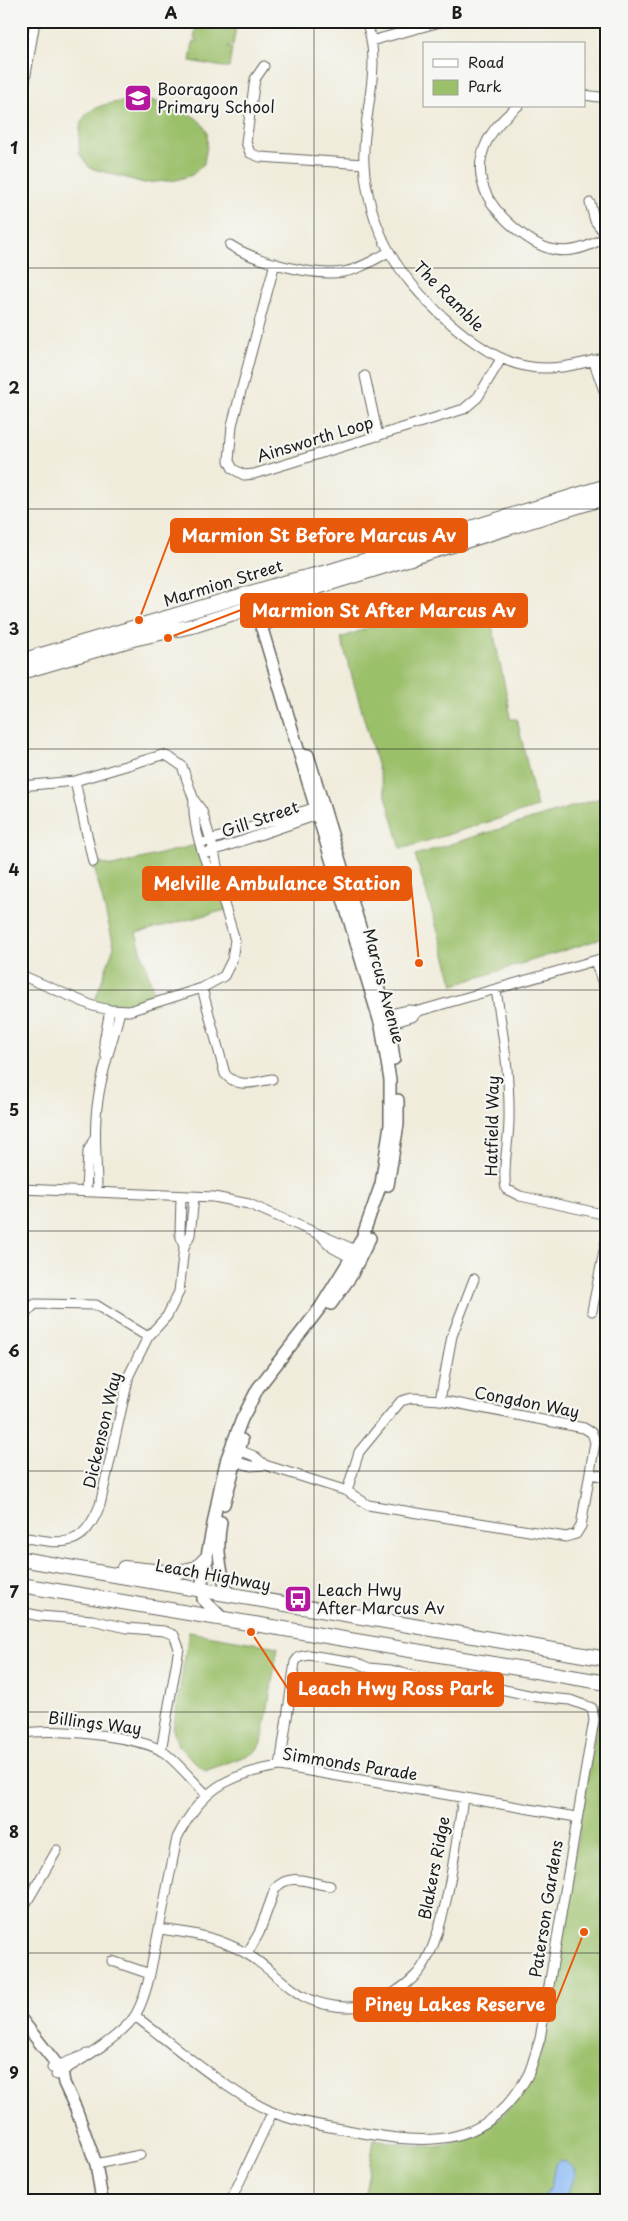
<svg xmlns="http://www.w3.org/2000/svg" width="628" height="2221" viewBox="0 0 628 2221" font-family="'Playpen Sans',sans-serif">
	<rect width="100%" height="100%" fill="#f6f6f2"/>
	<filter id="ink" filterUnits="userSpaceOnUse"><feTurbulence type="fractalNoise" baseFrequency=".02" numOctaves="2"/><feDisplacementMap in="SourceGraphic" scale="10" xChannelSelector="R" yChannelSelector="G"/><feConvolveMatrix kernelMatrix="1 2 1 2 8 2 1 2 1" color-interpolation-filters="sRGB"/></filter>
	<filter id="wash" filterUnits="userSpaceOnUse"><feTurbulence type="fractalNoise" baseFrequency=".0096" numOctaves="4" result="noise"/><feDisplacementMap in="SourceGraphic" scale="20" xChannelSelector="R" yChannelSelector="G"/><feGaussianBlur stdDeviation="1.12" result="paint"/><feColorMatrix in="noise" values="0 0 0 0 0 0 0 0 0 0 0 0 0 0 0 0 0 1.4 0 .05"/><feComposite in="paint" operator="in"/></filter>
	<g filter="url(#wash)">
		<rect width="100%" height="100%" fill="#f0ecdb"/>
		<path fill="#9bc06a" stroke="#5c6e43" d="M197 21 236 26 233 46 229 45 228 48H232L229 68 190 61 193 42H197V40L194 39Z
			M151 100C168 106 201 112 207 133 209 141 205 155 204 164L192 175 176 180 144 183 90 168 79 153C80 144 78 129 82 121 93 99 130 102 151 100Z
			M432 604 491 621 509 706 510 719H517L537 807 401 849 341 638Z
			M607 796V937L454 985 415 855Z
			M211 841 226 910 136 933 157 1003 129 1011 93 1006 114 946 93 862 113 866Z
			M189 1632 278 1647 262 1743 254 1753 205 1771 178 1746 173 1730Z
			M600 1703 607 1704V2200H364L374 2139C391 2142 409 2146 427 2146 438 2147 451 2143 462 2139 506 2124 527 2090 543 2047Z"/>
		<path fill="#89b9f5" stroke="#526a88" d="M560 2160C589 2171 568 2182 565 2200H541L551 2187 555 2164Z"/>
	</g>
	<g filter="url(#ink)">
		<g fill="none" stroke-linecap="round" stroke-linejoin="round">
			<g stroke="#66655f" stroke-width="11">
				<path id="minor" d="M366 21C384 67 361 117 364 164 366 194 375 225 389 251 411 293 478 357 525 366 553 372 580 364 607 357
					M371 41 444 21
					M264 66 255 79 246 142 250 153 260 157 364 164
					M584 95 607 98
					M21 104 35 21
					M518 106C474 140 466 183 508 222 541 253 567 261 607 236
					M590 203 595 221 607 236
					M230 245C255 261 313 277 343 272 359 270 375 259 389 252
					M275 263 232 425 229 461 233 469 244 475 254 474 464 409 478 397 501 359
					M593 360 607 399
					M365 376 378 436
					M75 781 93 862
					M21 786 75 781 162 755 169 757 182 766 194 800 202 811 214 851 218 871 217 881 235 940 232 960 224 976 202 988 129 1011 110 1010 93 1006 21 975
					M194 800C192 821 203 865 217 881
					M201 843 320 806
					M204 854 323 813
					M595 961 607 995
					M202 988 225 1074C238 1089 255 1082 272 1079
					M496 990C503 1034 510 1076 509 1120 509 1143 502 1168 506 1189L520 1196 607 1215
					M381 1016 409 1010 419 1011 607 957
					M385 1025 412 1017 419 1011
					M106 1057 104 1042 110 1010
					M21 1189 214 1197 249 1204 360 1252
					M86 1191 88 1151 95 1137
					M97 1191C97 1161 93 1130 98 1100 102 1069 113 1041 120 1011
					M181 1196 180 1234 184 1247
					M323 1238 333 1248 355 1260
					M592 1311 607 1236
					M21 1333 26 1313 35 1304 96 1305 148 1337
					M440 1400 452 1336 474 1279
					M234 1448 254 1456 265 1465 347 1491 368 1505 566 1537 576 1534 581 1526 595 1442 592 1433 584 1428 440 1400 412 1398 401 1401 359 1452 347 1491
					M231 1460 251 1466 265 1465
					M591 1474 607 1477
					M21 1537C64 1544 82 1550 100 1505L129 1375 148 1337 167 1316 179 1292 184 1247 190 1235 194 1197
					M21 1612 40 1616 92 1620 127 1628 164 1631 174 1635 179 1648 161 1751
					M21 1734C47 1727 139 1736 162 1751 178 1762 192 1781 206 1794
					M21 1912 57 1850
					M160 1929C191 1933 219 1937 247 1954 266 1965 282 1983 301 1995 320 2006 350 2011 371 2003 390 1997 404 1988 418 1973 446 1940 456 1842 463 1798
					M247 1954 259 1933 275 1889C289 1871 311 1884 330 1886
					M112 1961 150 1974
					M398 1991 416 2014
					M135 2016C176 2047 225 2090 272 2112 294 2122 332 2127 357 2132 429 2145 487 2149 528 2075 533 2064 536 2050 540 2039L594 1720 592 1708 570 1700 538 1697 486 1686 449 1685 391 1670 369 1668 355 1662 309 1655 299 1657 295 1662 280 1766
					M52 2068 87 2054
					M56 2075C78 2062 123 2036 136 2014 143 2002 147 1987 150 1974L177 1838C201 1790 227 1774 280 1766L576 1817
					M96 2164 140 2155
					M231 2200 272 2113"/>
			</g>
			<g stroke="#66655f" stroke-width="14">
				<path id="tertiary" d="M308 755 389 1023 394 1059
					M388 1185 398 1124V1100
					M331 1304 351 1276 370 1238
					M224 1504 242 1440
					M221 1522C216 1549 220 1569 228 1595
					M222 1618 203 1599 202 1582 220 1488 227 1458 242 1419 258 1388 320 1308 351 1258 362 1238 381 1184 390 1125V1080L381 1026 263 632 249 593
					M21 2019 62 2071 64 2083 76 2109 96 2164 102 2200"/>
			</g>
			<g stroke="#66655f" stroke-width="16">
				<path id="primary" d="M268 622 279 608 294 601
					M21 661 291 581 331 571 607 486
					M21 672 133 639 192 626 607 497"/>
			</g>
			<g stroke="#66655f" stroke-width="16">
				<path id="trunk" d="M21 1559 607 1659
					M124 1568 174 1573 197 1568 206 1559
					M21 1585 607 1683"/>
			</g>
			<use href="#minor" stroke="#fff" stroke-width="9"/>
			<use href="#tertiary" stroke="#fff" stroke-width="11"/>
			<use href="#primary" stroke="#fff" stroke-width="14"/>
			<use href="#trunk" stroke="#fff" stroke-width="14"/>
		</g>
	</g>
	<path fill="none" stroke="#1c1c1c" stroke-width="1" stroke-opacity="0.55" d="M314 21V2200M21 268H607M21 509H607M21 749H607M21 990H607M21 1231H607M21 1471H607M21 1712H607M21 1953H607"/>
	<defs>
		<g id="school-square" transform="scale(1.4375)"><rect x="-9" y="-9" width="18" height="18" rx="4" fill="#b5179e" stroke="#f6f6f2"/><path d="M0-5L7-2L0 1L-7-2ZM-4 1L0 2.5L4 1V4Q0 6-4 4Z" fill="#fff"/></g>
		<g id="bus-square" transform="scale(1.4375)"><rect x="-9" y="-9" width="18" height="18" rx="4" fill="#b5179e" stroke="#f6f6f2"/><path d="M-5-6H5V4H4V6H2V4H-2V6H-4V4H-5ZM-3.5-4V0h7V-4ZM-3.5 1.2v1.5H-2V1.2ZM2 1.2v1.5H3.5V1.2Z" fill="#fff"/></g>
	</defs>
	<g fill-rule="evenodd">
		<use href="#school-square" x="138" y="98"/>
		<use href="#bus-square" x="298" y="1599"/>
	</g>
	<g text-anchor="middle" stroke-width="4.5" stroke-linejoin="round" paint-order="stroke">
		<g font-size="16" fill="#1c1c1c" stroke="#f6f6f2" text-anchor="start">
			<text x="157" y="95">Booragoon<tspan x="157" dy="18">Primary School</tspan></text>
			<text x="317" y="1596">Leach Hwy<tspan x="317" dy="18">After Marcus Av</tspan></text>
		</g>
		<g font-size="16" fill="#1c1c1c" stroke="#f6f6f2">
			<text transform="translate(449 296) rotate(45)" y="6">The Ramble</text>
			<text transform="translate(315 439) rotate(-17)" y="6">Ainsworth Loop</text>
			<text transform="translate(223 583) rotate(-17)" y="6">Marmion Street</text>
			<text transform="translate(260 819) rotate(-19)" y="6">Gill Street</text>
			<text transform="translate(384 986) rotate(75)" y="6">Marcus Avenue</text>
			<text transform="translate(492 1126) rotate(-89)" y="6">Hatfield Way</text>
			<text transform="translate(527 1402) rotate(11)" y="6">Congdon Way</text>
			<text transform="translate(102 1430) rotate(-77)" y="6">Dickenson Way</text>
			<text transform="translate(213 1575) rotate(10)" y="6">Leach Highway</text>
			<text transform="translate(95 1723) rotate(7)" y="6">Billings Way</text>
			<text transform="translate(350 1764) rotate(9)" y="6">Simmonds Parade</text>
			<text transform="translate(434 1868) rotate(-79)" y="6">Blakers Ridge</text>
			<text transform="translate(546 1909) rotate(-81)" y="6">Paterson Gardens</text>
		</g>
	</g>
	<path fill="none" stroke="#e8590c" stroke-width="2" d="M139 620L171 535M168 638L241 610M419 963L411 883M251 1632L288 1689M584 1932L555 2005"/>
	<g fill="#e8590c" stroke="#f6f6f2" stroke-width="2">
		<circle cx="139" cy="620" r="5"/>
		<circle cx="168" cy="638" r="5"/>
		<circle cx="419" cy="963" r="5"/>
		<circle cx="251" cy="1632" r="5"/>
		<circle cx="584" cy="1932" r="5"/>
	</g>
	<g fill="#e8590c" stroke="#e8590c" stroke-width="2">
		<rect x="171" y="519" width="296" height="33" rx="5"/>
		<rect x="241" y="594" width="286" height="33" rx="5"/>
		<rect x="143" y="867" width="268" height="33" rx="5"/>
		<rect x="288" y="1673" width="215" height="33" rx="5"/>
		<rect x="354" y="1988" width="201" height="33" rx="5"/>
	</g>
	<g font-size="18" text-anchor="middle" font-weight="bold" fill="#fff">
		<text x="319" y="542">Marmion St Before Marcus Av</text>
		<text x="384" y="617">Marmion St After Marcus Av</text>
		<text x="277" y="890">Melville Ambulance Station</text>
		<text x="396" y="1695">Leach Hwy Ross Park</text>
		<text x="455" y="2011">Piney Lakes Reserve</text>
	</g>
	<rect width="628" height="2221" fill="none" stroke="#f6f6f2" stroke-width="55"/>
	<rect x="423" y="42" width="162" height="65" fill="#f6f6f2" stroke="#9f9f9c"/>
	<rect x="433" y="59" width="25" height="8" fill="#ffffff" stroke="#9f9f9c"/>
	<text x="468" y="68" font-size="15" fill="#1c1c1c">Road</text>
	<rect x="433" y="80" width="25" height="15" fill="#9bc06a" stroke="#9f9f9c"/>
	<text x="468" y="92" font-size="15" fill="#1c1c1c">Park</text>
	<rect x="28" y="28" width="572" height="2166" fill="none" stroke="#1c1c1c" stroke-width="2"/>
	<g font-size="16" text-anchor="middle" font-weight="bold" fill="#1c1c1c">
		<text x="171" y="19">A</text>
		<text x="457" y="19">B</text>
		<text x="14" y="154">1</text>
		<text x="14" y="394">2</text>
		<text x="14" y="635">3</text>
		<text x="14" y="876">4</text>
		<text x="14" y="1116">5</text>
		<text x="14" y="1357">6</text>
		<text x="14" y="1598">7</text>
		<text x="14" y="1838">8</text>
		<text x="14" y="2079">9</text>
	</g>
</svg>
